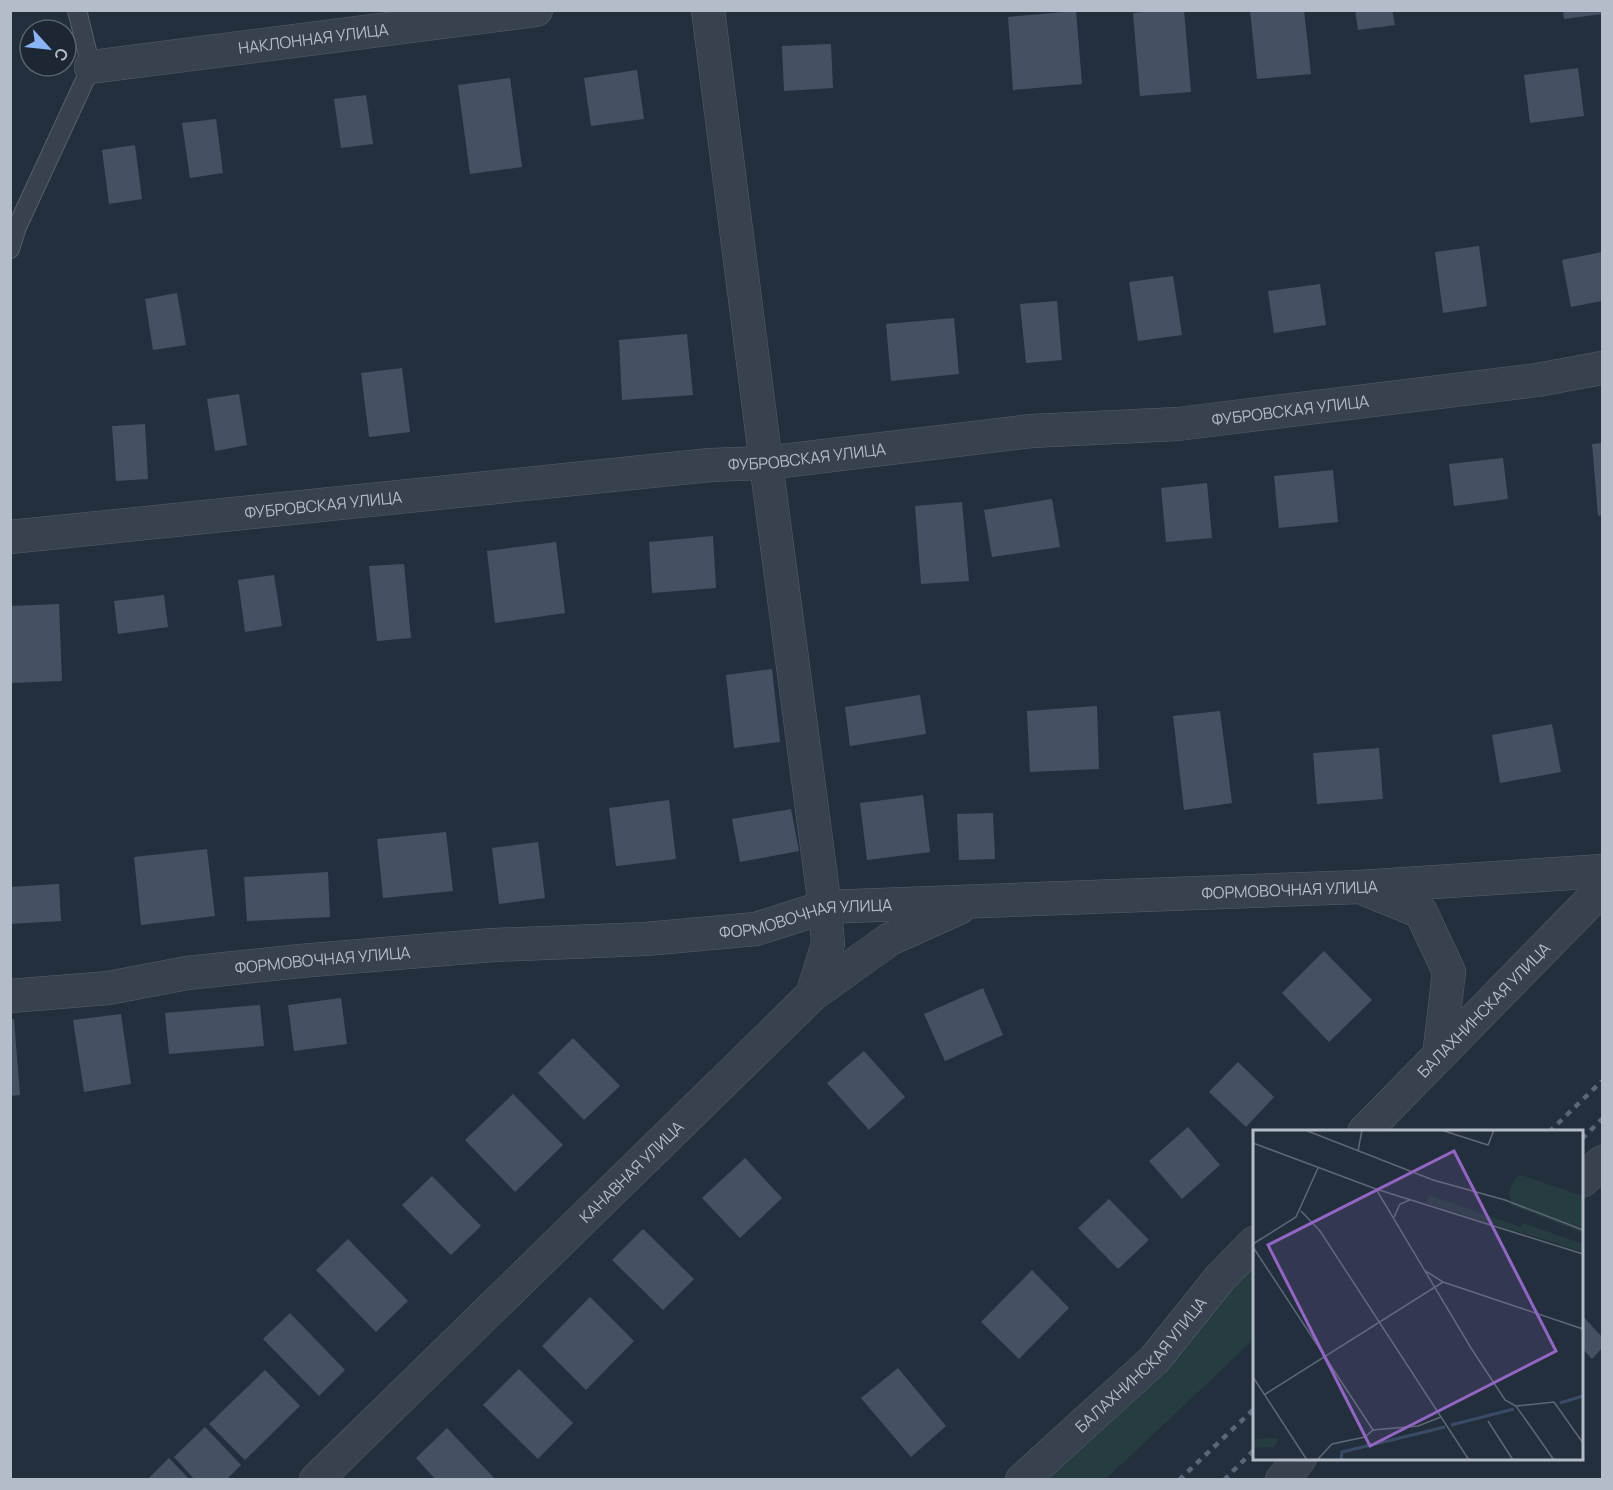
<svg xmlns="http://www.w3.org/2000/svg" width="1613" height="1490" viewBox="0 0 1613 1490" font-family="Manrope,sans-serif">
	<rect width="100%" height="100%" fill="#242f3e"/>
	<path fill="#263c3f" d="M1254 1263V1339L1106 1479 1040 1480Z"/>
	<path fill="#455162" d="M1163 10H1184L1191 92 1140 96 1133 13Z
		M1250 10H1304L1311 74 1257 79Z
		M1355 10H1392L1395 25 1358 30Z
		M1563 10H1602V14L1564 19Z
		M1076 11 1082 84 1013 90 1008 17Z
		M831 44 833 88 784 91 782 46Z
		M1578 68 1584 116 1530 123 1524 75Z
		M637 70 644 119 591 126 584 78Z
		M510 78 522 167 470 174 458 85Z
		M366 95 373 144 341 148 334 99Z
		M216 119 223 173 190 178 182 123Z
		M135 145 142 199 109 204 102 150Z
		M1479 246 1487 306 1443 313 1435 252Z
		M1602 252V301L1571 307 1562 260Z
		M1173 276 1182 335 1138 341 1129 282Z
		M1320 284 1326 325 1274 333 1268 291Z
		M177 293 186 345 153 350 145 299Z
		M1057 301 1062 360 1026 363 1020 304Z
		M954 318 959 374 891 381 886 324Z
		M687 334 693 395 622 400 619 340Z
		M402 368 410 432 369 437 361 373Z
		M239 394 247 445 215 451 207 399Z
		M145 424 148 479 116 481 112 426Z
		M1602 443V515L1598 516 1592 444Z
		M1503 458 1508 499 1454 506 1449 464Z
		M1333 470 1338 522 1279 528 1274 476Z
		M1207 483 1212 538 1166 542 1161 488Z
		M1052 499 1060 547 992 557 984 510Z
		M962 502 969 581 921 584 915 506Z
		M713 536 716 588 652 593 649 542Z
		M556 542 565 613 495 623 487 551Z
		M404 564 411 638 377 641 369 566Z
		M274 575 282 626 245 632 238 580Z
		M164 595 168 627 118 634 114 601Z
		M59 604 62 681 12 683 10 606Z
		M772 669 780 742 734 748 726 675Z
		M920 695 926 734 850 746 845 707Z
		M1097 706 1099 769 1030 772 1027 711Z
		M1220 711 1232 803 1184 810 1173 716Z
		M1552 724 1561 772 1500 783 1492 735Z
		M1379 748 1383 799 1317 804 1313 753Z
		M923 795 930 852 867 860 860 803Z
		M669 800 676 859 616 866 609 808Z
		M791 809 799 851 740 862 732 819Z
		M993 813 995 859 959 860 957 814Z
		M446 832 453 891 383 898 377 839Z
		M538 842 545 898 499 904 492 848Z
		M207 849 215 916 141 925 134 857Z
		M328 872 330 917 247 921 244 877Z
		M59 884 61 921 10 924V887Z
		M1324 951 1372 1000 1329 1042 1282 993Z
		M983 988 1003 1035 945 1061 924 1014Z
		M341 998 347 1044 294 1051 288 1005Z
		M260 1005 264 1046 169 1054 165 1013Z
		M121 1014 131 1084 84 1092 73 1020Z
		M14 1019 20 1095 10 1096V1020Z
		M573 1038 620 1086 584 1120 538 1073Z
		M864 1051 905 1097 869 1130 827 1083Z
		M1238 1062 1274 1097 1246 1127 1209 1092Z
		M513 1094 563 1145 515 1192 465 1140Z
		M1188 1127 1220 1165 1182 1199 1149 1161Z
		M745 1158 782 1198 740 1238 702 1198Z
		M432 1176 481 1226 451 1255 402 1205Z
		M1109 1199 1149 1240 1118 1269 1078 1228Z
		M643 1229 694 1279 663 1310 612 1260Z
		M348 1239 408 1301 376 1332 316 1270Z
		M1032 1270 1069 1308 1019 1359 981 1322Z
		M590 1297 634 1341 586 1390 542 1346Z
		M290 1313 345 1370 319 1396 263 1339Z
		M1582 1315 1602 1337V1348L1592 1359 1582 1348Z
		M898 1368 946 1426 911 1457 861 1398Z
		M519 1369 573 1423 538 1459 483 1405Z
		M265 1370 300 1406 245 1460 209 1424Z
		M205 1427 241 1465 226 1480H195L174 1457Z
		M447 1428 496 1480H436L416 1458Z
		M169 1458 190 1480H147Z"/>
	<g fill="none" stroke-linecap="round" stroke-linejoin="round">
		<g stroke="#565f6c" stroke-width="20">
			<path id="lane" d="M10 249 17 227 91 67 77 10"/>
		</g>
		<g stroke="#565f6c" stroke-width="34">
			<g id="street">
				<path d="M708 10 766 463 825 907 828 944 812 995"/>
				<path id="s1" d="M91 67 536 10"/>
				<path id="s2" d="M10 537 710 465 766 463 1031 431 1178 424 1537 380 1602 368"/>
				<path d="M1367 890 1421 912 1449 972 1439 1056"/>
				<path id="s3" d="M10 996 108 988 187 973 300 961 493 945 646 939 756 929 825 907 1359 887 1602 871"/>
				<path id="s4" d="M1364 1132 1602 889"/>
				<path d="M1582 1181 1602 1162"/>
				<path id="s5" d="M316 1480 812 995 890 939 959 908"/>
				<path id="s6" d="M1022 1480 1155 1359 1220 1278 1254 1243"/>
				<path d="M1282 1480 1300 1458"/>
			</g>
		</g>
		<use href="#lane" stroke="#38414e" stroke-width="18"/>
		<use href="#street" stroke="#38414e" stroke-width="33"/>
		<path stroke="#5a6575" stroke-width="4.5" stroke-dasharray="6 6" stroke-linecap="butt" d="M1549 1132 1602 1081
			M1582 1139 1602 1119
			M1179 1480 1254 1409
			M1224 1480 1254 1450"/>
	</g>
	<g text-anchor="middle" stroke-width="4.5" stroke-linejoin="round" paint-order="stroke">
		<g font-size="16" fill="#b4bcc9" stroke="#1d2633">
			<text dy="6" stroke="none"><textPath href="#s1" startOffset="224">НАКЛОННАЯ УЛИЦА</textPath></text>
			<text dy="6" stroke="none"><textPath href="#s2" startOffset="1287">ФУБРОВСКАЯ УЛИЦА</textPath></text>
			<text dy="6" stroke="none"><textPath href="#s2" startOffset="801">ФУБРОВСКАЯ УЛИЦА</textPath></text>
			<text dy="6" stroke="none"><textPath href="#s2" startOffset="315">ФУБРОВСКАЯ УЛИЦА</textPath></text>
			<text dy="6" stroke="none"><textPath href="#s3" startOffset="1287">ФОРМОВОЧНАЯ УЛИЦА</textPath></text>
			<text dy="6" stroke="none"><textPath href="#s3" startOffset="801">ФОРМОВОЧНАЯ УЛИЦА</textPath></text>
			<text dy="6" stroke="none"><textPath href="#s3" startOffset="315">ФОРМОВОЧНАЯ УЛИЦА</textPath></text>
			<text dy="6" stroke="none"><textPath href="#s4" startOffset="171">БАЛАХНИНСКАЯ УЛИЦА</textPath></text>
			<text dy="6" stroke="none"><textPath href="#s5" startOffset="441">КАНАВНАЯ УЛИЦА</textPath></text>
			<text dy="6" stroke="none"><textPath href="#s6" startOffset="166">БАЛАХНИНСКАЯ УЛИЦА</textPath></text>
		</g>
	</g>
	<g transform="translate(1253 1130)">
		<rect width="330" height="330" fill="#242f3e"/>
		<path d="M268 45 330 66V103L258 75 256 62 262 48ZM176 65 268 97 270 93 330 114V122L173 73ZM26 308 21 317 0 318V309Z" fill="#263c3f"/>
		<path fill="none" stroke="#394c67" stroke-width="3" d="M307 273 330 266M198 295 261 279M88 330 89 322 192 297"/>
		<path fill="none" stroke="#5e6776" stroke-width="1.5" d="M52 0 180 50 252 70 330 100M188 0 235 15 241 0M0 13 123 59 330 124M105 21 109 0M123 59 218 218 252 270 263 276 301 330M48 81 67 101 216 330M141 87 147 74 157 70M0 114 43 87 65 38M0 117 120 300M171 140 190 152 330 199M0 247 54 330M11 265 190 152M263 276 301 272 330 313M235 291 260 330M64 330 79 314 112 307 120 300 165 296 188 287"/>
		<path fill="#9266c3" fill-opacity="0.15" stroke="#9266c3" stroke-width="3" d="M201 21 303 221 117 316 15 115Z"/>
		<rect width="330" height="330" fill="none" stroke="#b4bcc9" stroke-width="3"/>
	</g>
	<rect width="1613" height="1490" fill="none" stroke="#b4bcc9" stroke-width="24"/>
	<g transform="translate(48 48) rotate(117)"><circle r="28" fill="#1d2633" stroke="#59626f" stroke-width="1.5"/>
	<path d="M0-4.5L10 22L0 15L-10 22Z" fill="#8ab4f8"/>
	<text y="-9" font-size="16" font-weight="bold" text-anchor="middle" fill="#b4bcc9">С</text>
	</g>
</svg>
